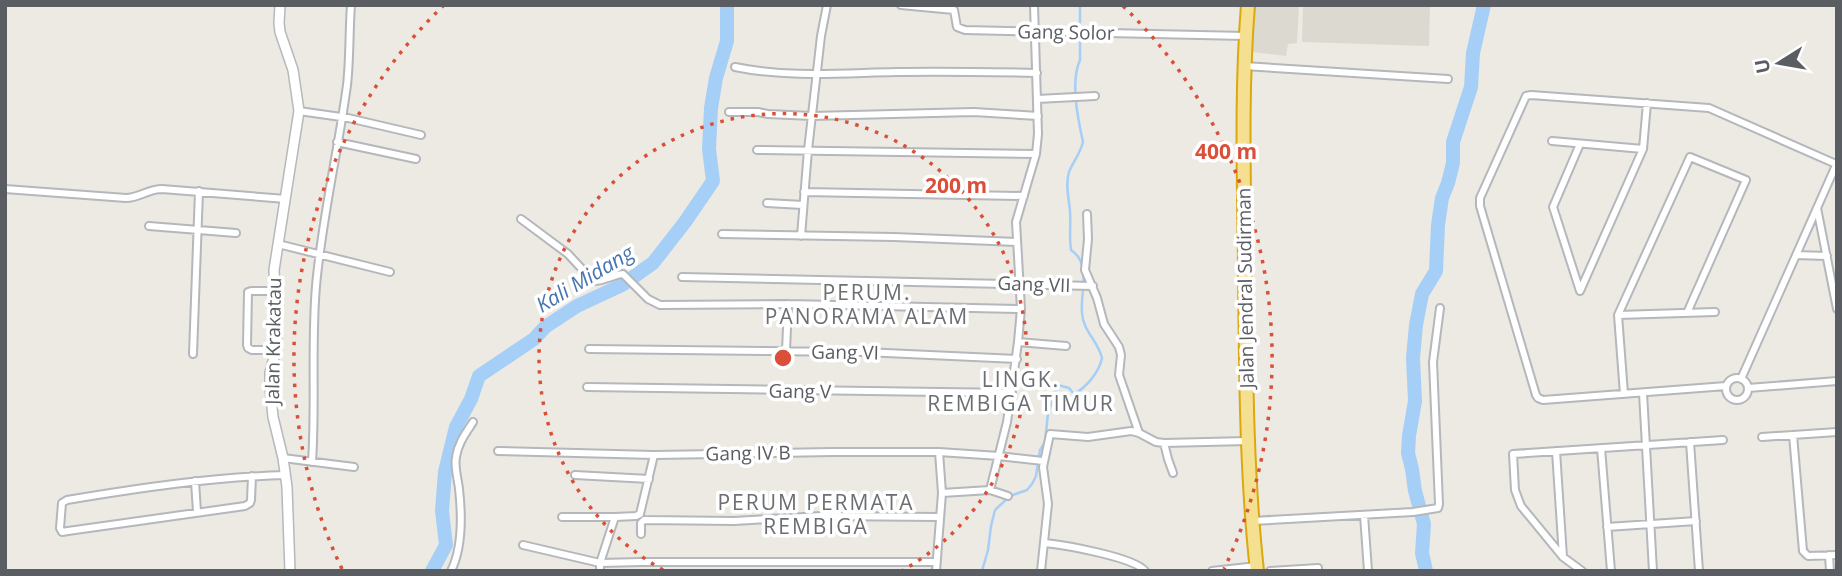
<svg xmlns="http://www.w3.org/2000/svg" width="1842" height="576" viewBox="0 0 1842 576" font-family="'Open Sans',sans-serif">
	<rect width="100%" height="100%" fill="#eceae2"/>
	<path fill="#dbd9d0" d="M1255 5H1299L1297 43 1288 44 1286 56 1252 52Z
		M1303 5H1430L1429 46 1302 42Z"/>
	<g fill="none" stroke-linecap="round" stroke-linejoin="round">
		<path stroke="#a6cff8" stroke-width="2.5" d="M982 571 988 550 991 526 995 510 1010 496 1027 490 1032 484 1036 476 1040 450 1045 442 1048 413 1058 385 1069 388 1074 394C1087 387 1099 372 1102 358 1098 341 1083 331 1082 313 1080 292 1092 264 1071 250 1069 237 1071 224 1070 211 1069 199 1065 185 1069 172 1073 162 1080 154 1083 142 1078 119 1070 82 1080 60V5"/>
		<path stroke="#a6cff8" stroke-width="14" d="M432 571 446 545 442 511 445 472 456 427 471 399 479 376 534 339 545 327 577 306 622 285 653 263 685 222 713 181 709 149 711 108 716 78 727 41V5
			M1426 571 1422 553 1424 524 1415 491 1412 469 1408 453 1409 436 1415 401 1413 358 1416 325 1422 294 1436 271 1438 225 1442 198 1448 183 1453 163V142L1471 87 1473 53 1484 5"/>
		<g stroke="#b4b7bb" stroke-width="10">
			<path id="street" d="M901 5 954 10 957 27 965 30 1245 36
				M1244 66 1448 79
				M735 67C788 78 842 73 896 72 943 71 990 72 1037 73
				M1037 99 1095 96
				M299 111 348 118 421 135
				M729 112H758L768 114 812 116 974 112 1038 116
				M1552 141 1643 149
				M337 142 416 159
				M1580 144 1553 207 1580 291 1643 149 1647 103
				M757 150 1036 154
				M5 189 126 198C139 198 148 189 162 189L286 199
				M804 192 1024 196
				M767 203 803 205
				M1817 208 1837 309
				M1087 214 1088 239 1085 270 1097 298 1104 324 1119 347 1121 355 1119 375 1139 433
				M521 219 568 254 593 281C603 282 612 275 623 274L648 299 660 305 788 304 1021 309
				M149 226 236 233
				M722 234 894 237 1017 242
				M801 236 808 150 821 36 827 5
				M278 244 390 272
				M1796 255 1827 256
				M682 277 1093 286
				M274 291H251L248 292 247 345 248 348 252 350H276
				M1618 315 1715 312
				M1018 342 1066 346
				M589 349 864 352 1017 359
				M786 351 788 304
				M193 354 199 191
				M1726 389a11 11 0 1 1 22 0a11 11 0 1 1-22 0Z
				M1741 379 1837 163
				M1726 386 1543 400 1538 398 1536 395 1480 206V198L1526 96 1531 95 1709 108 1836 164
				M587 387 1012 393
				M1748 388 1837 381
				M1643 393 1653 571
				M1624 394 1618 315 1690 157 1746 180 1687 313
				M1793 435 1803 551 1808 556 1837 555
				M1762 437 1837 432
				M1690 442 1699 571
				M1164 443 1168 459 1173 473
				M1601 448 1611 571
				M498 451 654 455 832 452H939L999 456 1043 461
				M1556 451 1563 557
				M939 452 942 493
				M283 458 354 467
				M312 462C316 403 311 344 316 286 322 218 338 152 347 85 350 59 349 32 351 5
				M575 475 649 479
				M252 476 251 500 250 503 245 506 68 531 62 532 60 528 62 503 67 500C139 488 212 477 286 475
				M195 481 197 512
				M990 490 1008 496
				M1364 515 1368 571
				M562 517H615
				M1252 521 1413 512 1438 508 1439 504 1433 362 1440 308
				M1607 527 1696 521
				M641 534V523L644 520 734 521 821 516 939 517
				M1045 543C1064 545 1134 557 1145 571
				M523 545 600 563 641 562H936
				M1829 555 1830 571
				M451 571C463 547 462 516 459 489 458 479 454 467 456 457 458 443 466 433 473 422
				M600 571V563L615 517 636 516 640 514 654 455
				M936 571 942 493 990 490 1007 422 1018 342 1021 309 1016 222 1036 154 1038 134 1034 5
				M1041 571 1048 504 1043 467 1050 434 1088 437 1131 431 1139 433 1156 442 1164 443 1248 441
				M1212 571 1257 566
				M1270 571 1318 568
				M1582 571 1563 557 1521 506 1515 490 1513 454 1723 440"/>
		</g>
		<g stroke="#b5b8bd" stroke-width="12">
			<path id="secondary" d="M280 5 279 23 280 32 293 70 299 111 274 270 277 333 276 350 270 373V387L273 417 283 458 287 487 290 571"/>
		</g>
		<g stroke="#dba812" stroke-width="16">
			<path id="highway" d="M1248 5C1241 92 1244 179 1245 267 1246 368 1246 470 1257 571"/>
		</g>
		<use href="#street" stroke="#fff" stroke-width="6"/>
		<use href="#secondary" stroke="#fff" stroke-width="9"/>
		<use href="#highway" stroke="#f4e090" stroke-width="12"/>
	</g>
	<g fill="none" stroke="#da4f39" stroke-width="3.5" stroke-dasharray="3.5 7">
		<path d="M663 570A244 244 0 1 1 903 570"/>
		<path d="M342 569A489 489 0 0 1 443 6M1123 6A489 489 0 0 1 1224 569"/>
	</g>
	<g text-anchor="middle" stroke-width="7" stroke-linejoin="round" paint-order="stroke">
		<g font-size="19" fill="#5a5d61" stroke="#fff">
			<text transform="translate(1066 32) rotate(1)" y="7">Gang Solor</text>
			<text transform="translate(1034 284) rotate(2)" y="7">Gang VII</text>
			<text transform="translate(1245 288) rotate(-91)" y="7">Jalan Jendral Sudirman</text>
			<text transform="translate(273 341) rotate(-89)" y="7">Jalan Krakatau</text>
			<text transform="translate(845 352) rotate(1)" y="7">Gang VI</text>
			<text transform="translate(800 391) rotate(1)" y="7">Gang V</text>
			<text transform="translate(748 453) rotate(-1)" y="7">Gang IV B</text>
		</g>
		<g font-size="21" font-style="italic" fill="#4875b0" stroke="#fff">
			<text transform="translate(585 279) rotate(-31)" y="7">Kali Midang</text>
		</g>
		<g font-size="21" letter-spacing="2" fill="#6b6f73" stroke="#fff">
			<text x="867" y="300">PERUM.<tspan x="867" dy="24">PANORAMA ALAM</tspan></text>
			<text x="1021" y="387">LINGK.<tspan x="1021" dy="24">REMBIGA TIMUR</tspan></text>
			<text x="816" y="510">PERUM PERMATA<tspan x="816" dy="24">REMBIGA</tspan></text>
		</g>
	</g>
	<circle cx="783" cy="358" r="10" fill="#da4f39" stroke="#fff" stroke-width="3.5"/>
	<g font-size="21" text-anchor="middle" font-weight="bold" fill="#da4f39" stroke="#fff" stroke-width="7" stroke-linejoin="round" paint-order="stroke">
		<text x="1226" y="159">400 m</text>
		<text x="956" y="193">200 m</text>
	</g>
	<rect width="1842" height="576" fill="none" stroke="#5a5d61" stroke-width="14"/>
	<g transform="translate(1779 63) rotate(259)" stroke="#ffffff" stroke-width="5" paint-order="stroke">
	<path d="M0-5L12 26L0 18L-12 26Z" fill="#5a5d61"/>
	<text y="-10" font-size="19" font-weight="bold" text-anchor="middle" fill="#5a5d61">U</text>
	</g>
</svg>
